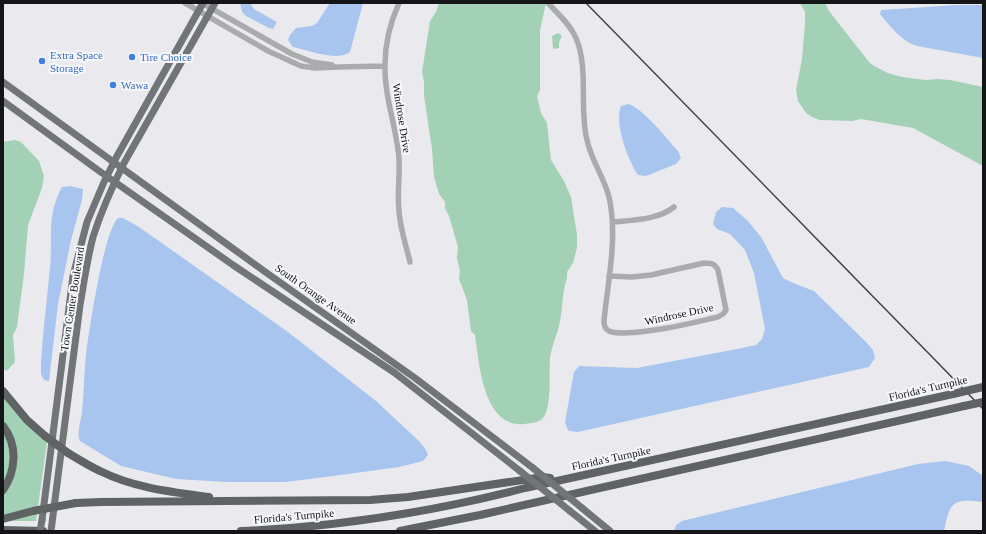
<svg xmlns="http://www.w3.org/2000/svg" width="986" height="534" viewBox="0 0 986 534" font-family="Georgia,serif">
	<rect width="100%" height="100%" fill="#eaeaee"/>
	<path fill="#a3d1b6" d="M439 3H546L540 30V90L537 96 541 113 547 123 551 160 564 181 571 197 577 235V248L573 263 567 272C568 278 565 283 564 290 562 301 562 314 559 326 556 337 552 346 550 358 549 371 552 408 543 418 538 423 531 423 524 424 483 428 479 363 475 335L471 331 467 300 459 279 460 271 457 258 458 247 449 216 445 208V202L439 194 434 177 432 149 424 96V81L422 72 430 21 436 12Z
		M800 3H825L829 11 869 62 874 66 888 73 902 77 926 80 938 79 950 80 983 87V166L913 128 861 119 852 121 820 120 812 117 806 113 798 101 796 90 802 59 805 23V12Z
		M558 33 562 36 559 42V48L554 49 553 48 552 36Z
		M15 140 21 142 39 161 44 176 42 188 28 225 24 274 17 327 13 335 15 362 7 371 3 369V142Z
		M3 397 40 437 47 442 36 521H3V495L11 484 9 429 3 420Z
		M3 432 9 445 10 466 3 484Z"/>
	<path fill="#a7c5ee" d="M240 3H250L254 9 277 22 273 29 269 28 246 16 242 12Z
		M330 3H363L350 52C337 62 308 50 293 47L288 40 290 35 296 28 312 26 317 23Z
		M957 5H983V58L917 46C901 41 891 27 880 14L881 10Z
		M628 104C643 108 667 139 678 151L681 158 676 164 646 176 638 175C628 160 614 123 621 106Z
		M70 186 83 189 82 200 71 240 58 304 49 381 44 380 41 374V362C43 331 47 299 50 268 53 237 46 216 62 187Z
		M722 207 733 208 747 220 761 237 783 278 793 283 814 291 865 341 873 350 875 358 869 367 578 432 570 431 568 430 565 422 574 372 579 366 637 368 737 349 756 345 762 339 765 329 754 273 745 250 730 234 717 229 713 224 716 212Z
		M118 218H123L139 227 288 332 376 401 420 442 426 450 428 455 423 461 399 467 333 476 286 482H227L176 479 121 466 80 441C76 432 81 422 82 412 84 392 84 373 86 354 89 331 104 230 118 218Z
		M946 461 969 466 983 476V502C952 498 950 502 944 531H674L676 525 682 521 918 464Z"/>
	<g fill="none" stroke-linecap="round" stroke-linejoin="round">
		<path stroke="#a9abac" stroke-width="5.5" d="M185 3 268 51 301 66 315 68 338 67 385 66
			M202 3 292 54 312 62 332 65
			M399 3C390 23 385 44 385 65 384 97 397 128 399 159 400 176 397 194 399 211 400 228 406 245 410 262
			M548 3C558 14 570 24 576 38 589 68 579 109 587 140 591 160 604 177 609 197 618 237 608 280 604 321 604 325 605 329 609 331 613 333 619 333 624 333 656 332 687 324 718 317L723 314 726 310 718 270C715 264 712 263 704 263L651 275 632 277 609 276
			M613 222C633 220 658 220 674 207"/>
		<path stroke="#727577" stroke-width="7" d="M3 82 264 271 415 378 533 468
			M3 101 102 173 233 265 395 373 520 471
			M582 508 610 531
			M570 511 595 531
			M42 520 73 276 87 222 104 182 117 156 203 3
			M51 531 80 305C84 282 87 260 93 237 101 212 112 187 124 163L215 3"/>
		<path stroke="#5f6364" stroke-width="8" d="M3 391 27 420 45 436
			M3 426C18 445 16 471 3 490
			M68 453C78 459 89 466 100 471 134 488 172 492 209 497
			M76 503 101 502 370 500 408 497 543 477 550 478
			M3 530 43 531
			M241 531C337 527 432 512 525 488L953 394
			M400 531 480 515 964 406"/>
		<path stroke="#434345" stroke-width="1.5" d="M586 3 983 409"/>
		<path stroke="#727577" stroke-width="7" d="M533 468 582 508
			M520 471 570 511
			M40 531 42 520"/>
		<path stroke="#5f6364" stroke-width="8" d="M953 394 983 387
			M964 406 983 402
			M45 436 68 453
			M3 519 33 511 76 503"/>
	</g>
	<g fill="#3f7fe0" stroke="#f7f8fc" stroke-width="1.5">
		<circle cx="132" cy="57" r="4"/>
		<circle cx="42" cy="61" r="4"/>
		<circle cx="113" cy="85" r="4"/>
	</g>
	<g text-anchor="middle" stroke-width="4" stroke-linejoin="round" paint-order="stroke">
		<g font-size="11" fill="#366cbe" stroke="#f7f8fc" text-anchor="start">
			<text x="50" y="59">Extra Space<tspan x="50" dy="13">Storage</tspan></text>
			<text x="140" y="61">Tire Choice</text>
			<text x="121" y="89">Wawa</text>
		</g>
		<g font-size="11" fill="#151517" stroke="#f7f8fc">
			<text transform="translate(402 118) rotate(81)" y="4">Windrose Drive</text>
			<text transform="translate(316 294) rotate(35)" y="4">South Orange Avenue</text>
			<text transform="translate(72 299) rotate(-81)" y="4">Town Center Boulevard</text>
			<text transform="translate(679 314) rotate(-12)" y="4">Windrose Drive</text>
			<text transform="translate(928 388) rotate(-13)" y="4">Florida's Turnpike</text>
			<text transform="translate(611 458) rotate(-12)" y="4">Florida's Turnpike</text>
			<text transform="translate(294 516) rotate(-5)" y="4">Florida's Turnpike</text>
		</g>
	</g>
	<rect width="986" height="534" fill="none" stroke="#151517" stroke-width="8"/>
</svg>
